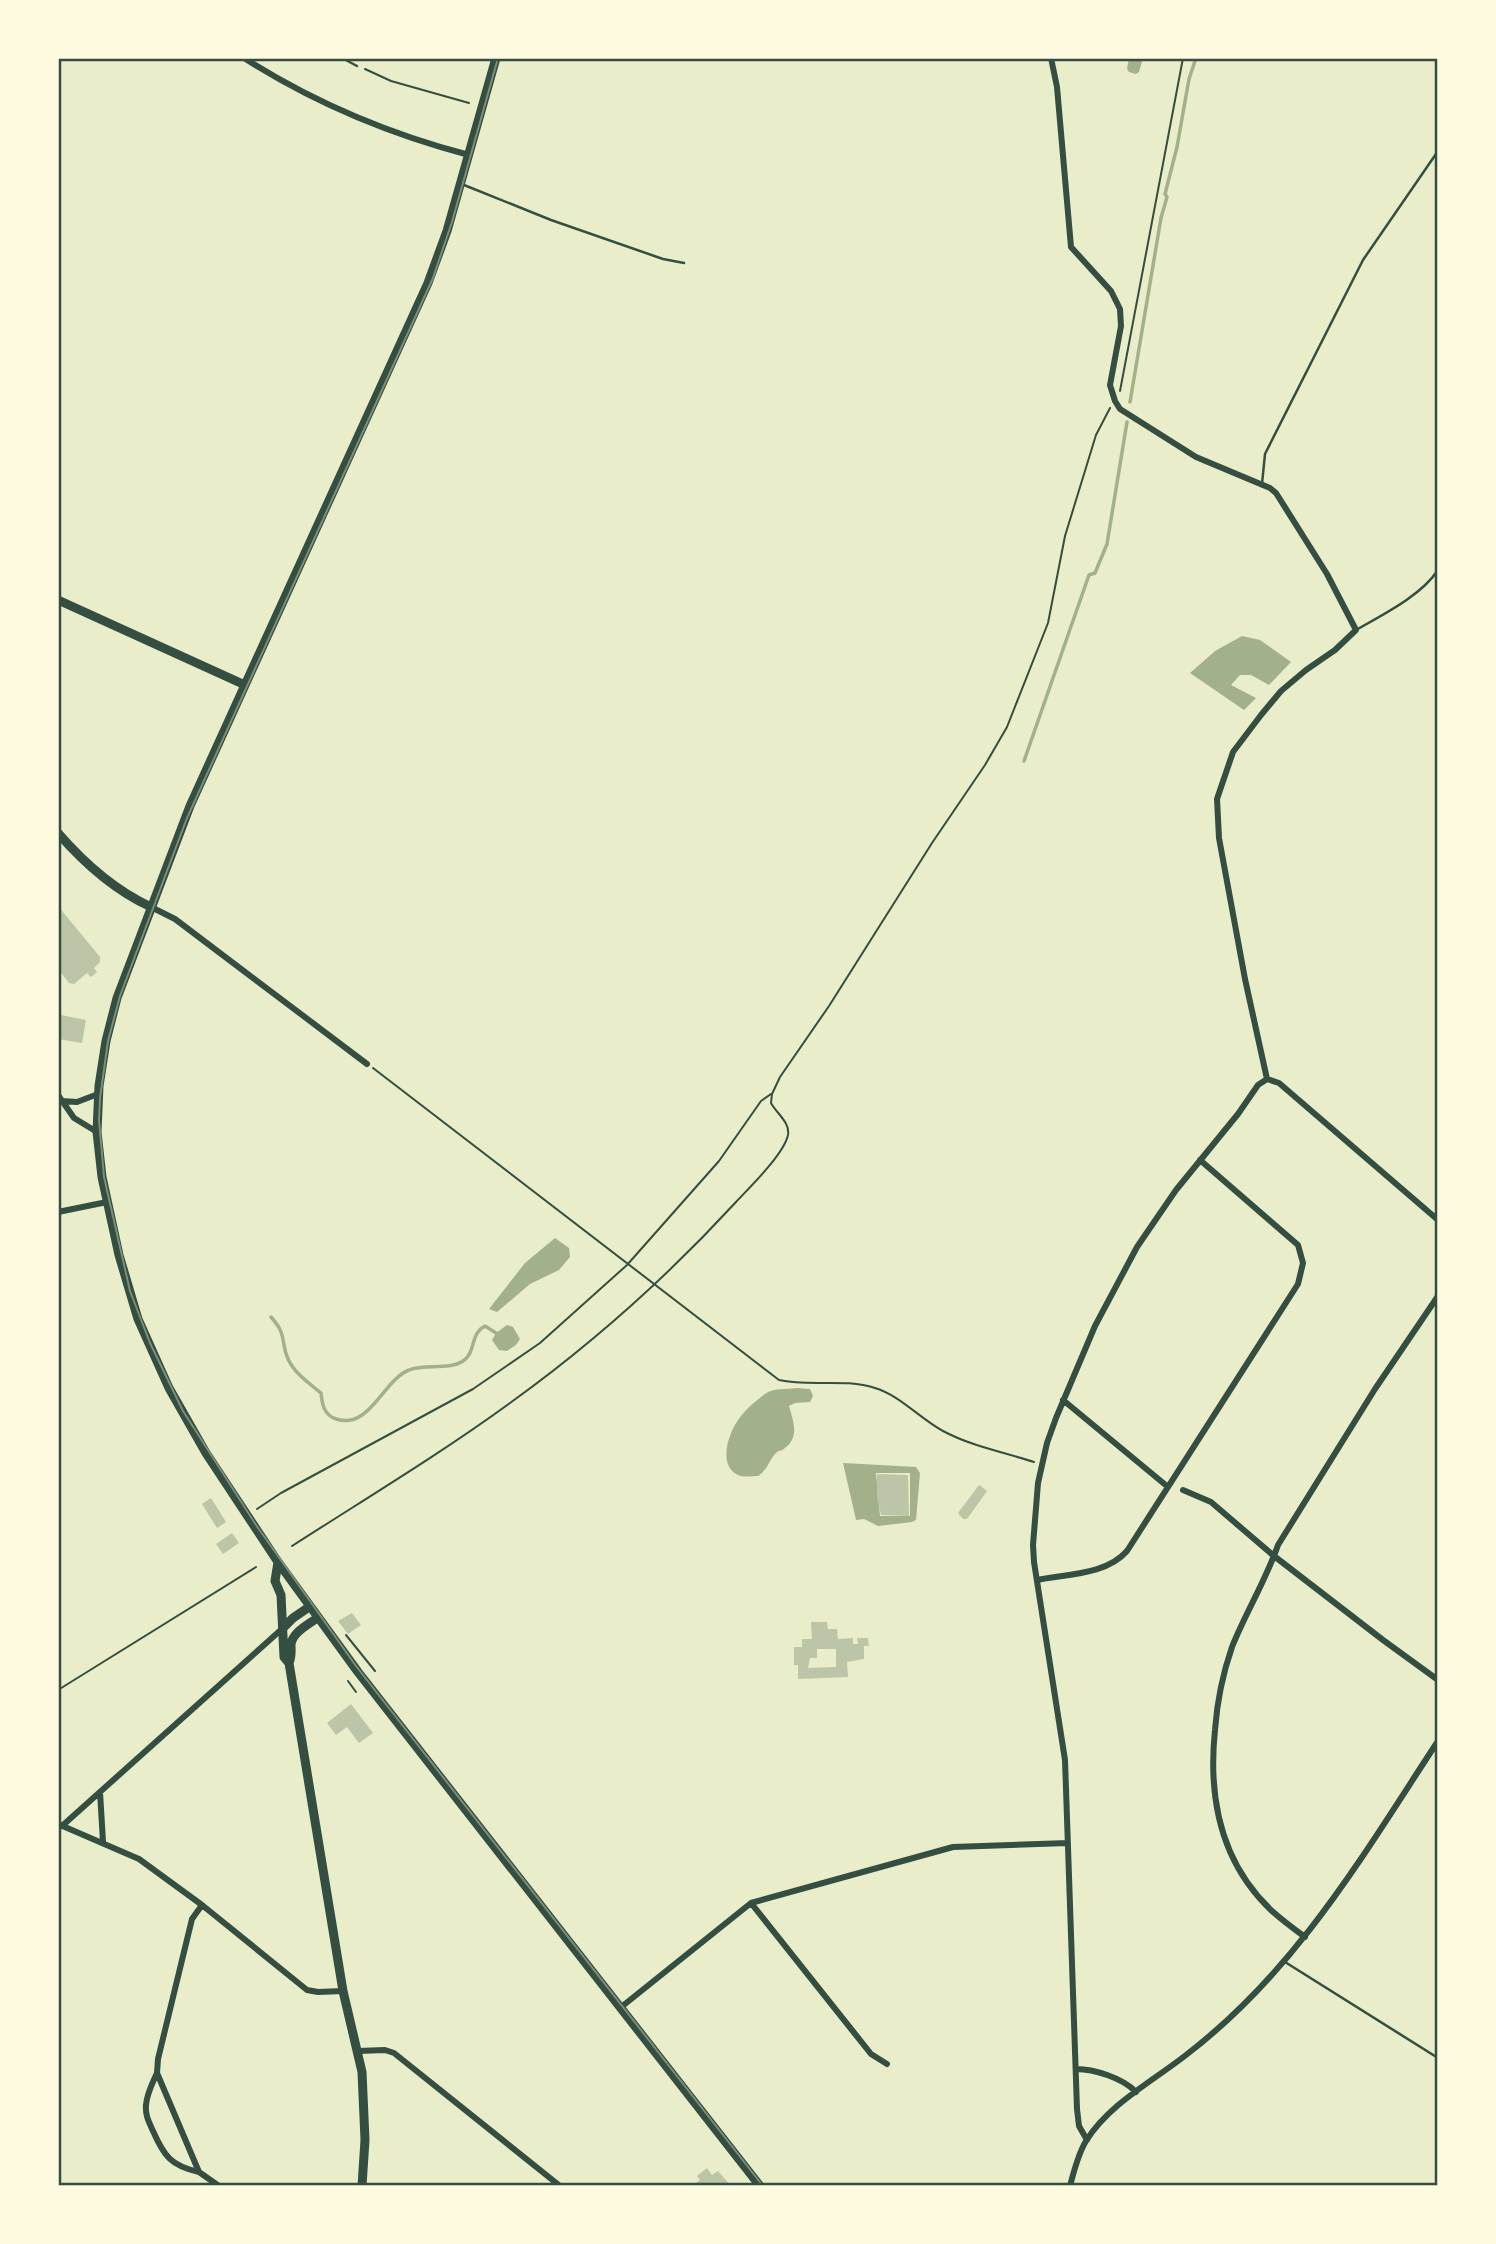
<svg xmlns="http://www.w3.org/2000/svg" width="1496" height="2244" viewBox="0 0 1496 2244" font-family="'Exo 2',sans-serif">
	<rect width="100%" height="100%" fill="#e9edc9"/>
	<path fill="#a3b18a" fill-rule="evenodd" d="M1129 58H1143L1139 72 1136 74 1129 72 1127 69Z
		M1242 636 1260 640 1291 662 1269 685 1251 675H1240L1231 685 1256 698 1244 710 1190 673 1215 651Z
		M555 1238 569 1248 570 1257 559 1270 530 1284 497 1312 489 1309 525 1263Z
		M507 1325 513 1327 520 1339 516 1345 507 1351 499 1350 492 1340 496 1333Z
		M797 1388 810 1389 813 1396 810 1402 795 1403 789 1406C793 1420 800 1437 785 1448 779 1453 781 1448 775 1454 768 1462 769 1468 758 1476 751 1476 742 1478 736 1474 717 1462 730 1429 741 1416 747 1408 758 1399 765 1394 774 1387 786 1390 797 1388Z
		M843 1463 916 1467 920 1473 916 1520 912 1522 878 1526 864 1519 856 1520ZM876 1473H910V1516H880Z"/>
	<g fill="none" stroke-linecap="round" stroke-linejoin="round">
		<path stroke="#a3b18a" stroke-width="3.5" d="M1130 402 1161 218 1167 197 1165 194 1177 147 1189 79 1196 58
			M1024 761 1089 575 1095 573 1107 544 1127 422
			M271 1317C288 1336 280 1341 288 1359 295 1374 309 1383 321 1393 322 1404 324 1415 336 1419 370 1430 383 1380 409 1370 425 1363 448 1371 463 1361 476 1353 470 1333 485 1326L496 1333"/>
	</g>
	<path fill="#bcc5a7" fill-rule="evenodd" d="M58 906 100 957V962L94 968 97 972 91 977 87 973 74 984 69 983 58 969Z
		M61 1015 86 1020 82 1043 58 1039Z
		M877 1474 908 1475 909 1516 881 1515 877 1497Z
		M979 1485 987 1491 967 1519H963L958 1513Z
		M211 1498 226 1522 217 1528 202 1504Z
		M232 1533 239 1543 223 1554 216 1544Z
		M352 1613 361 1625 348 1634 338 1621Z
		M811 1622H827L828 1629H837L838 1639 853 1638V1644H858L857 1638H868L869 1646H864V1659L847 1662 848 1677 798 1679V1665H794V1647H802V1639H812ZM817 1649H836V1667L808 1668 810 1658H817Z
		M351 1704 373 1733 359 1743 347 1727 336 1735 327 1723Z
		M707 2168 712 2175 718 2171 731 2186H698L696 2183 700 2180 697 2176Z"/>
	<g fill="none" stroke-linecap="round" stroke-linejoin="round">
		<path stroke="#344e41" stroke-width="2" d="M365 69 391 81 469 103
			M1120 391 1183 58
			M373 1068 779 1380C811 1387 844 1378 875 1388 901 1396 919 1418 943 1431 971 1446 1003 1452 1034 1462
			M257 1509 281 1493 473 1389 540 1343 627 1265 719 1161 761 1101 771 1094
			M292 1546C365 1499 440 1454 510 1403 592 1344 668 1276 736 1202 750 1187 784 1154 788 1135 790 1122 777 1114 771 1103L772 1094 780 1077 829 1006 932 843 985 765 1007 727 1048 623 1065 536 1096 435 1110 408
			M346 1635 375 1671
			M348 1681 356 1692
			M58 1690 256 1567"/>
		<path stroke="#344e41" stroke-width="2.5" d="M342 58 357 66
			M464 185 551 220 663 259 684 263
			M1262 484 1265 454 1363 260 1438 151
			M1356 630C1382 615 1421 596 1438 570
			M1285 1962 1438 2058"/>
		<path stroke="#344e41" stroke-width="6" d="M244 58C313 102 389 134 469 155
			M1051 58 1057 87 1071 247 1111 291 1120 309 1121 326 1110 385 1115 401 1120 409 1196 457 1270 488 1276 493 1327 574 1356 630 1335 650 1306 670 1281 691 1261 715 1233 752 1217 799 1219 838 1245 979 1267 1079
			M151 907 175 919 367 1064
			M1267 1079 1279 1083 1438 1220
			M58 1095 74 1118 97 1132
			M62 1101 77 1102 98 1094
			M58 1212 107 1202
			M1063 1400 1168 1487
			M1183 1490 1211 1502 1274 1556 1383 1640 1438 1680
			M1037 1580C1067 1574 1106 1575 1127 1551L1298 1284 1303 1263 1298 1245 1200 1160
			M100 1792 103 1842
			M58 1824 139 1859 202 1905 307 1990 318 1992 343 1991
			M62 1826 283 1628
			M751 1903 871 2054 887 2064
			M202 1905 192 1919 158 2059 157 2073 199 2172 219 2186
			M1305 1937C1294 1929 1282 1920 1272 1911 1221 1863 1208 1797 1215 1730 1217 1702 1223 1673 1232 1647 1246 1612 1266 1580 1278 1545L1375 1389 1438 1296
			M620 2008 751 1903 953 1847 1068 1843
			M358 2051 385 2050 394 2053 560 2186
			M1076 2069C1094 2069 1123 2078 1136 2092
			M157 2073C152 2084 147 2093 146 2105 145 2115 149 2122 153 2131 164 2156 171 2166 199 2172
			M1087 2140 1079 2126 1077 2109 1065 1760 1034 1562 1033 1545 1038 1483 1047 1443 1056 1418 1095 1326 1137 1247 1176 1190 1238 1114 1258 1085 1267 1079
			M1070 2186C1074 2171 1078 2154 1086 2141 1109 2104 1153 2081 1186 2055 1297 1970 1363 1855 1438 1741"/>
		<path stroke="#344e41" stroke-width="9" d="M496 58 447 231 428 283 190 806 117 998 106 1041 99 1086 97 1132 102 1177 119 1255 138 1319 169 1388 206 1453 278 1562 358 1672 760 2186
			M58 600 245 685
			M58 833C84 863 114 890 151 907
			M278 1562 275 1581 281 1595 284 1657 289 1663 343 1991 362 2072 365 2140 362 2186
			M283 1628 293 1618 309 1607
			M289 1663C292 1656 291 1652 291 1644 293 1632 308 1625 317 1618"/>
		<path stroke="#7c8e77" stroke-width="2" d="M498 58 452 222 433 278 187 818 120 996 108 1041 100 1098 99 1120 104 1177 130 1291 150 1343 183 1411 256 1525 356 1666 763 2186"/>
	</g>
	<rect width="1496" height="2244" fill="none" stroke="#fefae0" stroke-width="119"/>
	<rect x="60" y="60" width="1376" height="2124" fill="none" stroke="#344e41" stroke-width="2.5"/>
</svg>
